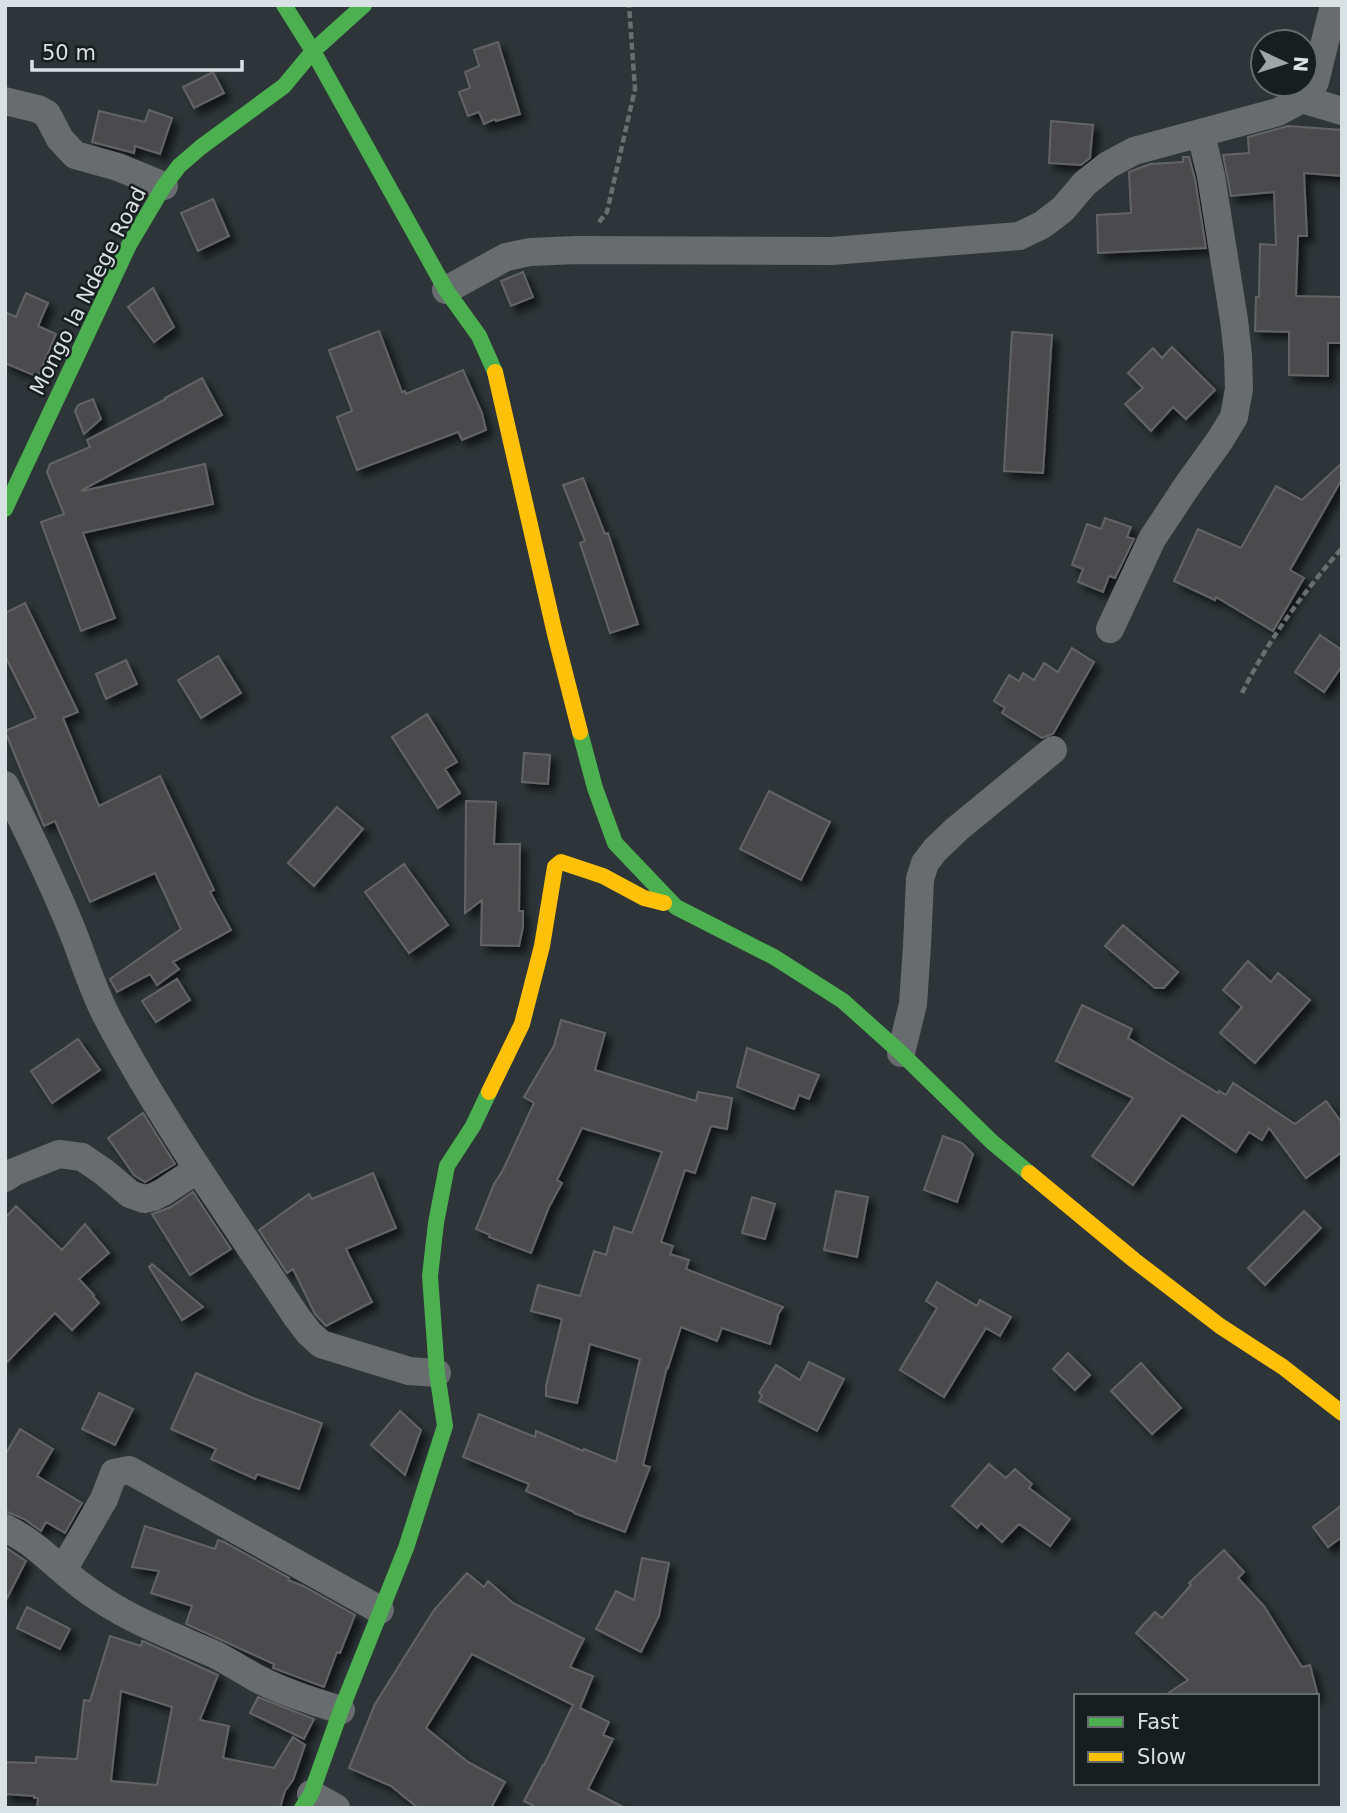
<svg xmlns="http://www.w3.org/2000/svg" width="1347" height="1813" viewBox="0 0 1347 1813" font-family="'DejaVu Sans',sans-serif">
	<defs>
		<filter id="shadow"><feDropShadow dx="6" dy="6" stdDeviation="3.5" flood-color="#0009"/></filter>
	</defs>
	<rect width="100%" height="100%" fill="#2d3538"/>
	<path fill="#4c4c4e" stroke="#636466" stroke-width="2" fill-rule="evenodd" filter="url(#shadow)" d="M498 42 520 114 496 121 495 119 484 124 479 112 468 116 459 92 470 88 465 72 479 66 474 50Z
		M213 72 224 93 194 108 183 87Z
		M149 110 172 118 160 154 135 146 134 153 92 142 99 111 145 122Z
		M1051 121 1093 125 1090 158 1081 165 1049 163Z
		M1288 126 1342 130V176L1304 173 1307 236H1298L1296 296 1342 297V343H1328V376L1289 375V332L1255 331 1256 297H1259L1260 244 1276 245 1274 192 1231 196 1223 155 1249 153 1248 137Z
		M1183 157H1189L1195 179 1206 248 1098 253 1097 215 1131 213 1129 172 1150 164 1183 162Z
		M213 199 229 236 198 251 181 213Z
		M523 272 533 297 511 306 501 281Z
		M153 288 174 327 154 342 128 307Z
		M26 293 48 303 38 326 56 334 38 377 5 363V312L16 317Z
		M379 331 402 392 405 391 406 394 463 370 482 413 486 430 462 440 458 432 357 470 337 417 352 411 329 350Z
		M1012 332 1052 335 1043 473 1004 471Z
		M1172 347 1215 390 1186 419 1173 407 1151 431 1125 404 1143 388 1128 373 1153 348 1162 358Z
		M202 378 222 415 82 490V491L205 464 213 504 83 533 115 618 81 631 41 522 64 514 47 472 50 464 90 447 87 440 166 399 165 398Z
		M93 399 101 419 84 434 75 411 78 405Z
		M1342 463V479L1290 570 1304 578 1273 631 1216 597 1215 600 1174 581 1198 529 1241 548 1276 486 1302 500Z
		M583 478 605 534 608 533 638 624 610 633 580 543 585 541 563 485Z
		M1105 518 1131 527 1127 537 1134 539 1115 578 1109 576 1103 592 1078 582 1083 569 1072 565 1087 524 1101 529Z
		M25 603 78 712 63 718 99 806 160 776 214 890 210 892 231 930 173 962 179 969 157 985 150 974 117 992 110 979 181 929 155 873 90 902 55 821 44 826 5 731 36 718 5 656V613Z
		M1320 635 1342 650V666L1324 692 1295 672Z
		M1072 648 1094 662 1053 734 1042 738 1002 713 1005 708 994 701 1009 675 1019 681 1023 673 1034 680 1044 663 1058 672Z
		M218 656 241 693 201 718 178 680Z
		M126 660 137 684 106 699 96 674Z
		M427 714 457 762 445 769 460 793 438 808 392 737Z
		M524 753 550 755 548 784 522 782Z
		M769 791 830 822 801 880 740 849Z
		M466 801 496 802 494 844H520L519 911H523V927L519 946 481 945 482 900 465 913Z
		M337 807 363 829 314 886 288 863Z
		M404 864 448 925 409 953 365 892Z
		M1123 925 1178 972 1164 988H1155L1105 946Z
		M1248 961 1271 982 1278 973 1310 1000 1255 1063 1220 1033 1242 1007 1223 990Z
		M177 979 190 1000 156 1022 142 1001Z
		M1082 1005 1132 1029 1128 1038 1218 1093 1219 1091 1226 1095 1233 1083 1295 1124 1326 1101 1342 1123V1152L1306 1178 1269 1128 1262 1140 1249 1132 1236 1152 1182 1115 1133 1185 1092 1156 1133 1098 1056 1061Z
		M561 1020 605 1033 595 1070 696 1101 698 1092 732 1098 727 1129 711 1126 695 1173 685 1170 661 1242 673 1246 670 1254 689 1260 686 1269 783 1307 777 1316 778 1317 770 1344 722 1328 717 1341 681 1327 668 1368 667 1367 643 1465 650 1467 625 1532 574 1513V1512L526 1491 529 1484 463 1457 479 1414 535 1437 536 1431 583 1451 584 1449 616 1462 640 1359 590 1344 577 1403 546 1396V1386L562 1319 531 1311 538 1285 580 1296 594 1251 606 1255 614 1227 632 1233 662 1152 582 1128 557 1180 562 1183 549 1207 531 1253 489 1237 490 1235 476 1229 494 1184 503 1170 534 1103 524 1097 554 1046Z
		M78 1039 100 1070 52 1103 31 1071Z
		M747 1048 819 1075 809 1099 799 1095 794 1109 737 1087Z
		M143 1113 175 1164 145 1182 134 1175 108 1138Z
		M943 1136 962 1143 973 1154 957 1202 924 1190Z
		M373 1173 396 1228 346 1249 372 1302 326 1326 315 1314 293 1269 287 1273 259 1230 309 1194 312 1199Z
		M836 1191 868 1197 857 1257 824 1250Z
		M193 1192 231 1249 190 1275 152 1214 171 1207Z
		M752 1197 775 1204 765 1239 742 1233Z
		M16 1206 62 1250 85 1224 109 1253 79 1279 94 1295 93 1296 99 1303 72 1330 55 1313 5 1364V1218Z
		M1304 1211 1321 1228 1265 1285 1248 1268Z
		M152 1264 203 1307 182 1320 149 1267Z
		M937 1282 977 1306 980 1300 1011 1317 1000 1336 986 1328 944 1397 900 1370 937 1308 926 1301Z
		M1068 1353 1090 1375 1075 1390 1053 1369Z
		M809 1362 844 1379 817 1431 759 1401 762 1395 759 1393 776 1365 800 1380Z
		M1141 1363 1181 1408 1152 1434 1111 1391Z
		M196 1373 253 1398 322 1423 299 1489 257 1474 255 1479 211 1459 216 1449 171 1429Z
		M99 1393 133 1409 115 1445 82 1429Z
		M400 1411 421 1430 405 1475 371 1445Z
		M20 1429 53 1449 37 1476 82 1503 65 1533 46 1522 41 1531 24 1519 5 1511V1455Z
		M989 1464 1006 1478 1015 1469 1032 1484 1029 1488 1070 1519 1050 1546 1019 1524 1002 1542 981 1523 977 1528 952 1506Z
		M1342 1505V1537L1328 1547 1313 1527Z
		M145 1526 215 1549 218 1540 224 1542 289 1578 288 1580 303 1586 355 1615 340 1653 337 1652 324 1687 273 1668 274 1664 186 1624 192 1606 151 1593 159 1571 132 1567Z
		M5 1547 26 1561 5 1602Z
		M1224 1550 1244 1572 1238 1578 1264 1606 1302 1667 1310 1665 1318 1696H1164L1188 1680 1136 1633 1155 1612 1162 1618 1191 1585 1189 1583Z
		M642 1558 669 1563 659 1616 641 1652 596 1629 616 1591 634 1600Z
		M467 1573 484 1587 488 1581 513 1603 584 1639 570 1667 593 1676 580 1708 609 1722 603 1735 613 1739 588 1789 625 1808H537L524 1801 543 1765H544L573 1705 472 1654 426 1728 468 1762 505 1782 491 1808H418L391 1786 349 1768 375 1704 434 1610Z
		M27 1607 70 1629 60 1649 17 1628Z
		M110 1636 141 1646 142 1641H143L218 1675 200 1720 229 1726 223 1758 274 1768 293 1737 305 1745 293 1780 285 1791 280 1808H37L38 1798H34V1796L5 1794V1762L36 1763V1757L77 1759 84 1700 90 1701ZM121 1691 172 1707 157 1785 111 1781Z
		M258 1697 314 1719 304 1739 250 1713Z"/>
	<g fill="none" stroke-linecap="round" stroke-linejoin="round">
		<path stroke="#696e6f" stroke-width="4.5" stroke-dasharray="7 3.5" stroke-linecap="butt" d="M599 222 607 212 635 89 629 5
			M1242 693C1268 640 1303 593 1342 548"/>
		<path stroke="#686c6e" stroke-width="28" d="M1302 99 1342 111
			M5 101 38 109 47 114 60 139 75 155 118 167 164 186
			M446 290 506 257 530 252 577 250 832 251 1019 236 1042 225 1063 209 1085 183 1108 165 1134 151 1278 112 1302 99 1315 82 1334 5
			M1110 629 1152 539 1187 486 1220 440 1234 417 1239 389 1238 355 1234 320 1211 176 1201 134
			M5 785C29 833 52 881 72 930 84 960 93 991 108 1019 163 1123 232 1219 296 1316L309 1333 321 1344 409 1371 437 1373
			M901 1053 913 1004 917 946 920 879 925 863 935 850 957 829 1053 750
			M5 1178 14 1172 59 1154 82 1157 104 1172 130 1194 144 1199 153 1197 163 1192 198 1169
			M5 1528C37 1543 58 1569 86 1589 126 1619 169 1634 214 1654 228 1661 242 1670 256 1678 283 1692 312 1701 341 1710
			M63 1570 104 1499 114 1473 129 1470 380 1610
			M311 1794 336 1808"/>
		<path stroke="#4caf50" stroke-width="16" d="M284 5 313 51 446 290 479 336 495 372
			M5 509 129 245 164 186 179 166 201 147 284 86 313 51 364 5
			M580 732 595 788 615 843 676 907 774 957 843 1001 901 1053 992 1142 1029 1173
			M302 1808 311 1794 341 1710 406 1548 445 1426 437 1373 430 1276 436 1223 447 1166 473 1126 489 1092"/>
		<path stroke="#ffc107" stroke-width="16" d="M495 372 555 634 580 732
			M489 1092 522 1024 542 946 555 867 561 862 603 876 644 898 664 903
			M1029 1173 1134 1260 1220 1326 1283 1367 1342 1413"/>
	</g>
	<g text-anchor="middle" stroke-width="5" stroke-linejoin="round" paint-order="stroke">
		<g font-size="21" fill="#d8e1e4" stroke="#171e20">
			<text transform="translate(88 291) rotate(-63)" y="7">Mongo la Ndege Road</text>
		</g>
	</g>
	<rect width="1347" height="1813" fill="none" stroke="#d8e1e4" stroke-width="14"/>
	<rect x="1074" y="1694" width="245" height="91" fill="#171e20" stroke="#646c6e" stroke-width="2"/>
	<rect x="1088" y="1717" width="35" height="10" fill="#4caf50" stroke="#646c6e" stroke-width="2"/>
	<text x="1137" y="1729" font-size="21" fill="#d8e1e4">Fast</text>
	<rect x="1088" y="1752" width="35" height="10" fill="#ffc107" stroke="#646c6e" stroke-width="2"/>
	<text x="1137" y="1764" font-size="21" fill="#d8e1e4">Slow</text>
	<g transform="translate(1284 63) rotate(94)"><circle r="33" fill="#171e20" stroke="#646c6e" stroke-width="2"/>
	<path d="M0-5L12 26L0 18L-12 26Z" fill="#9ca5a8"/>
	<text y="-10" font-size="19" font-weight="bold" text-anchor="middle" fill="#d8e1e4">N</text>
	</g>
	<path d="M32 60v10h210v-10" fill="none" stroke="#d8e1e4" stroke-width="3.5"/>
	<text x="42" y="60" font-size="21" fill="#d8e1e4" stroke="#171e20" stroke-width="5" paint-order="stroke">50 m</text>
</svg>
